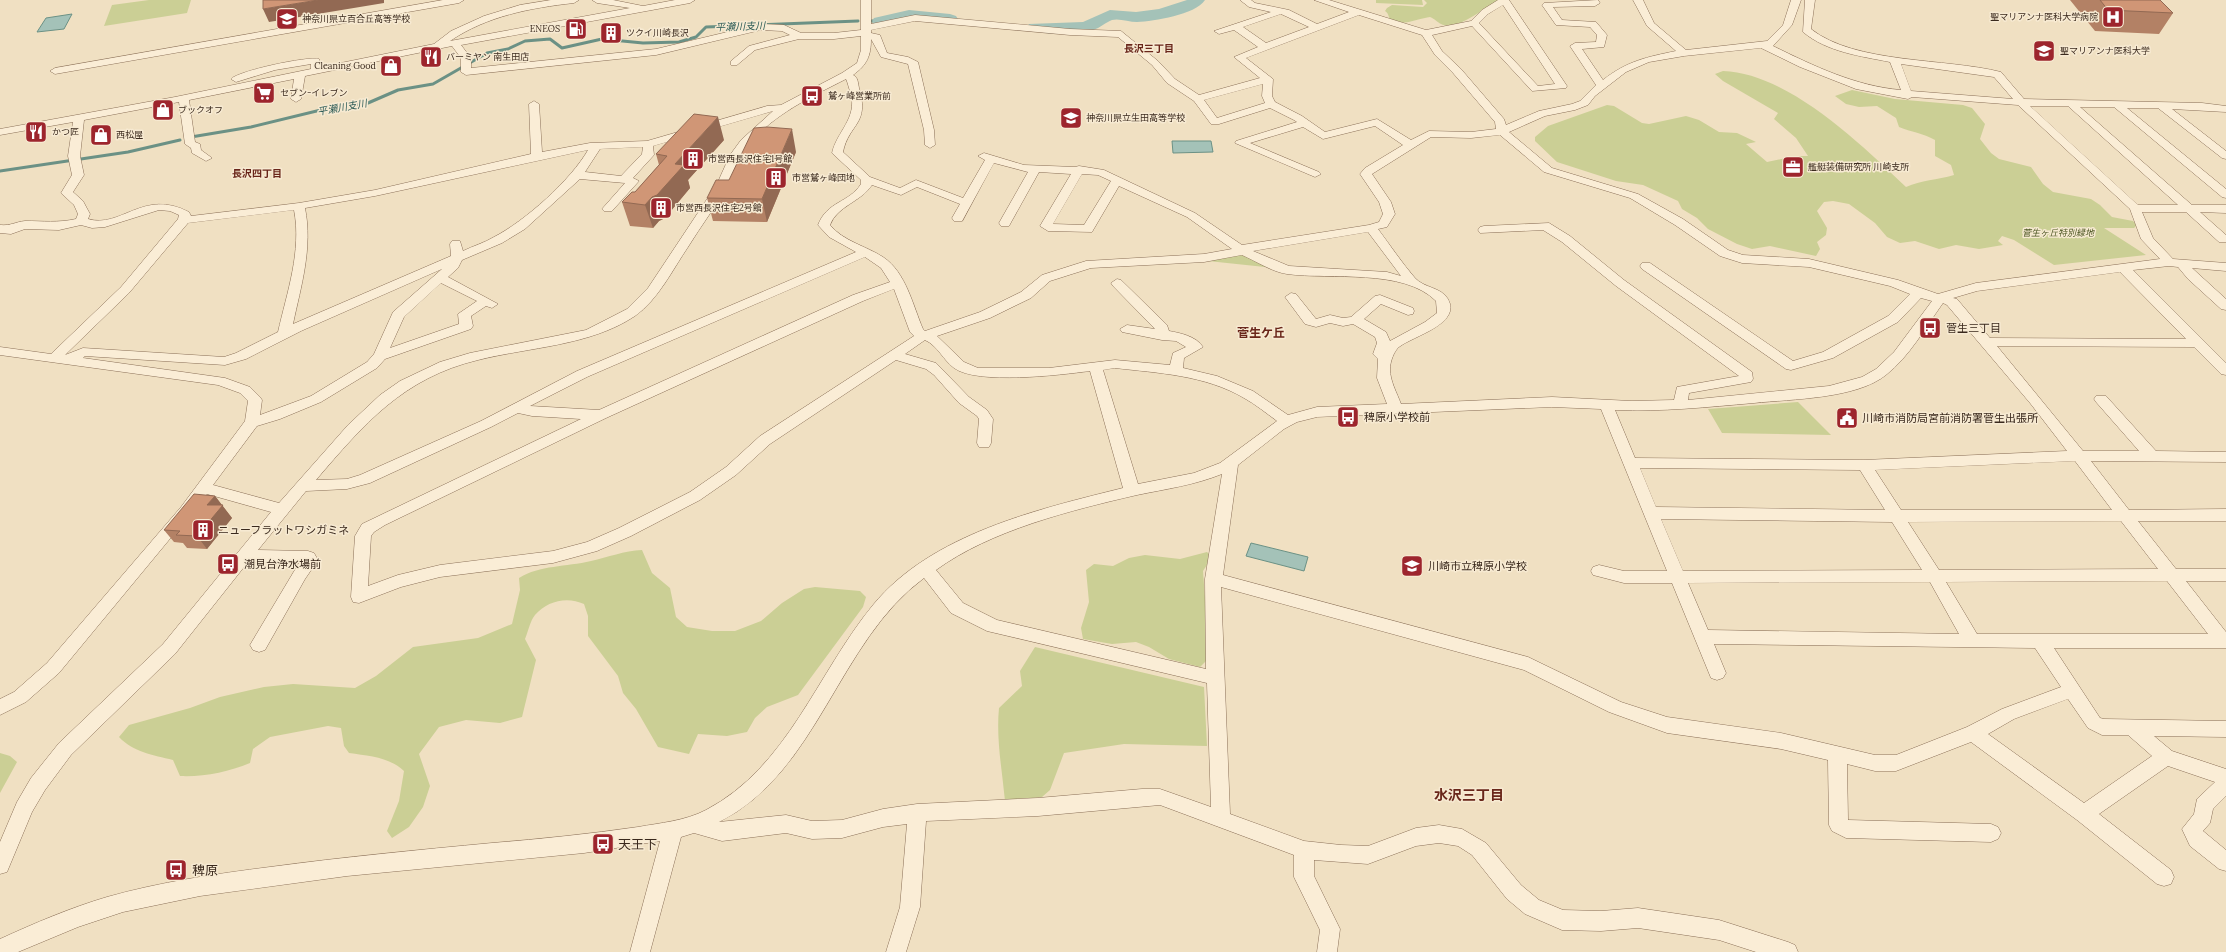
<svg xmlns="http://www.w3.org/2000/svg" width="2226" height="952" viewBox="0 0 2226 952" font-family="Lora,'Noto Sans JP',serif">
	<rect width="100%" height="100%" fill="#f0e0c2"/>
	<path fill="#cbcf95" d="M149 0H191L187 13 104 26 112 5Z
		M1376 0H1422L1423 5 1376 3Z
		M1424 0H1499C1485 7 1457 32 1441 24 1437 22 1435 19 1430 17 1420 18 1399 28 1390 19 1388 16 1389 14 1385 11L1387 8 1392 5 1423 7 1427 3Z
		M1723 71C1788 73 1861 144 1906 187 1921 180 1937 180 1954 175L1951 165 1935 156V140C1923 133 1911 132 1899 127L1896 118 1877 106 1859 107 1846 104 1835 96 1852 90 1895 99 1963 105 1972 108 1985 124 1980 139 1991 153 1999 159 2031 167 2043 184 2053 192 2091 199 2100 205 2112 217 2133 221 2137 225 2134 228H2104L2146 255 2054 265 2014 240 2002 236 1998 241 2003 245 1979 249 1956 245 1939 249 1915 241 1900 243 1887 237 1875 223 1849 204 1833 201 1824 202 1817 211 1827 228 1826 235 1817 242 1820 249 1816 256 1770 246 1752 249 1737 244 1708 229 1697 218 1682 209 1678 201 1643 185 1616 181 1557 162 1535 141V137L1548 126 1607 105 1614 106 1642 123 1649 124 1686 116 1699 120 1719 132 1737 133 1756 142 1746 144 1767 162 1796 156H1808L1796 138 1774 119 1778 113 1723 81 1715 74Z
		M1239 254 1275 268 1208 261Z
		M1798 402 1831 435 1722 433 1708 409Z
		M642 550 652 573 670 588 676 617 687 627 712 631H735L761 621 782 603 804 589 815 587 860 591 866 597 863 607 798 695 767 707 755 718 747 732 727 736 698 734 689 754 658 747 636 709 623 693 618 676 588 636V616L584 604C567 596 547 601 535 615 530 621 528 632 525 639L536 660 522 717 500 723 466 720 439 727 419 754 430 786 423 807 409 827 392 838 387 831 399 801 404 771C389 757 369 756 349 753L344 746 341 728 328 726 270 737 253 749 250 763C228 772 204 777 180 776L173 760C153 755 133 752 119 737L129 725 190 708 220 697 264 687 293 684 355 688 376 676 413 647 478 638 512 624 520 590 519 578C540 565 566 567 591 561 608 557 624 551 642 550Z
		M1207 552 1212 557 1203 571 1209 653 1206 661 1200 667 1169 659 1149 647 1136 642 1112 644 1083 639 1081 628 1089 602 1086 570 1094 564 1113 566 1129 558 1145 555 1180 559Z
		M1035 647 1204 687 1207 746 1124 744 1064 753 1050 790 1042 797 1005 801C1002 770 996 738 999 708L1022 686 1020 671Z
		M0 753 10 756 17 762 0 793Z"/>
	<path fill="#a4c2b8" stroke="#6b9185" d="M72 14 64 29 37 32 46 18Z
		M1172 141H1211L1213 152 1173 153Z
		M1251 543 1308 557 1304 571 1246 556Z"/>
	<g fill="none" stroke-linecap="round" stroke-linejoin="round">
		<path stroke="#6b9185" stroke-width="3" d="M870 21H880
			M191 137 251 127 329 108 368 103 398 90 433 84 487 53 508 49 525 41 550 39 562 48 602 39 643 43 679 42 696 37 706 27 858 21
			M0 171 128 152 180 140"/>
		<path fill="#a4c2b8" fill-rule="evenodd" d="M1187 0H1205C1195 15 1154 21 1137 22 1129 22 1119 18 1112 20 1106 22 1100 28 1093 30 1078 37 1045 34 1029 30L1027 27 1029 24 1083 22 1110 10 1136 12 1159 9Z
			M909 10 950 14 956 16 958 19 956 22 950 24 909 20 880 26 874 24 872 21 874 18Z"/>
		<g stroke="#8b7058" stroke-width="1">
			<path id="minor" d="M443 0H464L459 3 55 74 50 71 55 68Z
				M551 0H579L574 3C530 8 487 16 450 41L630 8 597 3 592 0H613L643 6 675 0H695L690 3 461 45 471 58V68L656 49 761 24 784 25 801 33H834L861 30V0H871V24L915 15 1070 29 1121 31 1158 61 1175 79 1199 95 1260 78 1234 57 1258 47 1234 30 1219 34 1214 31 1271 12 1249 7 1240 0H1251L1255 3 1289 10 1317 24 1349 12 1314 0H1329L1426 30 1471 21 1482 10 1498 0H1509L1567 86 1566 88 1532 91 1472 26 1432 35 1442 51 1461 69 1504 119 1506 125 1539 111 1572 104 1580 101 1596 85 1570 46 1575 43 1596 42 1597 35 1590 27 1556 25 1542 5 1544 3 1598 0 1600 3 1595 6 1553 7 1562 20 1596 22 1607 35 1604 47 1582 49 1603 80C1627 61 1647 57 1676 51L1647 26 1633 0H1643L1654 23 1686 50 1767 41 1783 25 1791 0H1801L1792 25 1773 46C1814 66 1855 86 1901 90L1890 62C1860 56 1827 52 1803 32L1805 0H1815L1811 29C1855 64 1946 58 2001 72L2024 99 2202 103 2226 106V112L2172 109 2226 151V159L2222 158 2158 108H2127L2226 189V198L2222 197 2114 107H2080L2192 205H2226V213L2200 212 2226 235V242H2219L2186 212H2142L2153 238 2173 259 2226 263V271L2192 268 2226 299V310L2221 309 2188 279 2178 267 2169 266 2133 270 2226 363V375L2221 374 2194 347 1997 346 2083 451H2139L2096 402 2094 399 2096 396H2106L2156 451 2226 452V462L2091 461 2129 510 2226 509V521H2138L2176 569H2226V581H2186L2226 632V648H2054L2100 718 2104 719 2226 721V737L2154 736 2172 751 2226 769V796L2213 809 2210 823 2203 831 2226 850V871L2219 869 2190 846 2182 829 2194 814 2197 799 2215 782 2168 766 2099 814 2171 870 2174 877 2171 884 2164 886 2157 884 2077 820 1971 742 1896 771H1875L1847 764 1848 820 1991 824 1998 827 2001 833 1998 839 1991 842 1846 838 1832 831 1829 825 1828 760 1781 749 1667 733 1609 712 1524 670 1221 587 1230 814 1304 841 1341 845 1368 846 1416 828 1439 825 1462 829 1486 843 1521 885 1539 900 1563 910 1601 911 1638 908 1719 920 1788 942 1795 945 1798 952H1756L1719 940 1638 928 1601 931 1562 930 1525 914 1507 899 1472 855 1458 846 1439 843 1416 846 1368 864 1314 860V876L1340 929 1337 952H1317L1320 930 1294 877V855L1160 805 1038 816 926 821 920 907 906 952H886L900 907 907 824 883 827 842 838 812 839 786 833 722 841 694 833 681 837 650 952H630L660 841 584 853 347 876 200 896 123 912 78 927 18 952H0V939C35 923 70 908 107 897 160 882 215 874 270 867 344 857 418 850 492 843 541 839 589 834 638 827 660 823 685 821 706 810 788 767 817 673 873 605 931 534 1039 509 1123 488L1090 371C1060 375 977 385 954 368 943 360 938 346 925 340L905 354 936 363 969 397 987 410 993 419 991 443 989 447H979L977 443 979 419 977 416 959 403 934 375 926 369 896 360 770 444 736 475 700 500 631 536 597 551 553 563 440 577 401 587 359 603 353 602 351 597 355 536 362 524 581 419 532 416 518 413 491 427 370 483 347 489 306 491 258 550 308 551 314 553 318 560 305 579 265 650 259 652 253 650 250 645 299 563 248 562 175 654 71 755 45 790 32 812 7 872 0 874V842L17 802 31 778 59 743 163 644 271 512 207 494 59 673 26 702 0 715V699L14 692 47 663 181 507 245 421 248 401 240 393 218 385 0 355V347L51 354 121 287 178 219 179 215 170 211 159 210 105 227 92 228 81 225 59 230 25 229 11 234 0 233V225C11 226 15 222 25 221 43 221 58 223 76 219L78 214 74 205 61 193 72 175 68 156 73 122 0 135V129L175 97 311 69V64L275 70 236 82 231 79C238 71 307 56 319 59L321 67 434 44 451 31 484 16 520 5ZM1503 5 1555 84 1538 86 1479 23 1488 14ZM1281 14 1309 27 1266 43 1243 27ZM1359 15 1422 35 1435 55 1453 73 1495 122 1496 129 1471 132 1429 131 1411 140 1377 119 1325 132 1302 116 1275 102 1272 96 1273 79 1246 58ZM915 21 1070 35 1118 37 1152 65 1167 83 1194 101 1211 124H1219L1270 108 1294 120 1297 122 1236 141 1235 143 1315 177 1321 174 1319 172 1250 143 1303 127 1323 139 1375 126 1403 145 1365 168 1360 174 1379 202 1383 214 1379 222 1369 225 1242 245 1195 213 1104 170 1079 166 1075 167 1024 165 984 153 978 156 985 160 963 198 916 180 900 188 870 177 843 152C849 123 870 125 859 88 858 83 858 77 853 75 867 65 871 56 871 39L881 57 908 64 924 130 925 145 930 148 935 145 934 130 918 62 908 57 887 53 880 35 871 33V30ZM761 30 782 31 790 35 749 46 731 61V65H737L755 50 799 39H834L861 36V50L857 63 842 73 781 105 767 106 647 141 590 143 542 152 539 104 534 101 529 104 531 154 375 190 299 203 191 216 189 212C143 188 121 229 88 219L90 214 83 201 73 192 84 175 80 156 84 120 179 102 185 144 191 148 192 153 206 161 212 158 201 150 200 144 195 142 189 100 294 79 291 99 296 102 301 99 305 76 452 46 461 58V72L466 75 656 55ZM1761 48 1800 67 1856 89 1908 99 1912 97 2018 105 2130 209 2141 239 2160 259 1976 283 1938 294 1898 280 1809 259 1743 255 1728 250 1683 219 1638 194 1552 168 1509 132 1545 116 1575 110 1588 105 1595 96 1626 72 1649 62 1684 56ZM1901 64 1994 77 2013 99 1911 91ZM846 79C848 83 849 89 851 94 857 119 837 131 832 153L861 180V184C849 203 827 201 818 225L829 237 856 252 577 371 481 421 360 475 347 479 316 480C364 424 403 378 478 360 530 347 590 346 635 316 658 300 673 269 688 247 701 226 716 206 728 185 736 172 739 157 748 145 774 114 811 97 846 79ZM1263 84 1262 96 1265 103 1217 118 1204 100ZM2030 106H2068L2178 205H2138ZM773 111 741 140 730 155 717 184 648 288 627 309 586 330 470 353 440 362 400 381 380 395 348 425 279 503 213 485 257 426 280 419 321 402 377 368 385 359 471 329 473 326 471 316 486 306 492 308 498 304 448 277 458 268 462 260 502 243 525 229 580 179 625 183 602 209 604 211H612L639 181 633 178 654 155 653 146ZM1500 135 1544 172 1630 198 1675 225 1720 256 1742 263 1809 267 1890 286 1910 294 1888 316 1823 352 1793 361 1650 263H1642L1640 266 1642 269 1786 369 1791 370 1833 358 1898 322 1921 298 1932 301 1894 352 1876 369 1862 377 1829 386 1688 400 1689 393 1751 382 1753 379 1752 372 1624 280 1570 236 1549 223 1484 226 1480 227 1478 230 1480 233 1543 230 1562 242 1616 286 1739 376 1677 387 1674 400 1631 401 1552 397 1401 404C1397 393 1390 381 1390 369 1390 362 1394 351 1399 347 1413 336 1462 324 1448 299 1441 287 1424 288 1415 278 1402 263 1390 245 1378 229L1387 227 1395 214 1391 202 1372 174 1431 137 1471 138ZM643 147 642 154 621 176 585 172 600 149ZM588 150C571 180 525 221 494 237 484 243 473 246 463 251L460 241H452L450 244 451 256 293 324C301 286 313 248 305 208L375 196ZM994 163 1028 172 999 223 1001 226H1009L1039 172 1071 174 1040 226 1048 231 1092 232 1119 186 1187 217 1232 249 1204 254 1086 261 1042 275 1021 292 980 312 925 331 923 329C913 306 906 272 883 257 866 246 843 241 830 225 837 206 861 202 872 185L901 195 917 187 960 204 952 218 954 221H962ZM1082 174 1098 175 1111 181 1084 225 1053 224ZM294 210C302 251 287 292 278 332L236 353 224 357 83 348 65 355 129 293 188 223ZM1368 232 1401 276 1387 272 1289 266 1253 251ZM1242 255C1256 261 1272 272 1287 274 1331 280 1403 268 1436 301L1437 313 1425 322 1390 341 1386 332 1364 319 1381 304 1408 315 1413 314 1414 311 1413 308 1380 295 1375 296 1351 317 1343 318 1330 315 1316 319 1296 294 1291 293 1285 297 1305 324 1316 327 1330 323 1343 326 1353 324 1375 337 1377 343 1373 354 1378 359 1377 378 1387 404 1317 407 1288 415 1253 391 1217 376 1183 368 1184 358 1203 347C1196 336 1180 333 1169 331L1167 325 1121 280 1117 279 1111 283 1113 286 1155 329 1127 325 1120 329 1122 332 1162 340 1176 341 1186 347 1173 353 1170 365 1115 360 1049 368H978L964 362 937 336 990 318 1031 298 1050 281 1091 268 1204 262ZM865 257 881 268 890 282 853 295 599 410 530 406 587 377ZM442 269 393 312 374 354 367 362 311 396 260 415 262 400 260 397 250 387 225 378 83 358 85 356 225 365 246 359 301 331ZM2120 272 2186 339 1990 338 1957 299 1953 298 1977 291ZM441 283 477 301 458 314 459 324 390 348 404 317ZM894 289 910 332 914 336 760 436 726 467 690 492 619 528 587 542 553 551 440 565 398 575 368 586 371 536 374 532 385 525 606 418 863 301ZM1943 303 1947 305 2030 403 2067 451 1864 460 1635 458 1615 410C1662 412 1708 407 1754 403 1792 399 1856 399 1886 375 1910 356 1925 328 1943 303ZM1115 368C1158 373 1205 375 1244 398 1255 404 1266 413 1277 421L1220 463 1194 473 1138 484 1103 370ZM1552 407 1601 409 1667 571H1624L1599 565 1593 567 1591 571 1593 575 1624 583H1672L1711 678 1717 680 1723 678 1726 673 1714 644 2035 648 2061 687 2002 709 1967 727 1896 755H1875L1781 733 1667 717 1621 702 1528 657 1223 575 1238 465 1284 429 1297 422 1317 417ZM2075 461 2112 510H1901L1875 470ZM1640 468 1860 470 1885 510 1656 507ZM1222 474 1205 579 1206 669 997 620 963 603 936 570C991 530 1072 510 1137 495 1166 489 1195 485 1222 474ZM1661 519 1892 522 1922 570 1683 571ZM2121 521 2158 569 1939 570 1908 522ZM924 578 951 613 987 631 1207 683 1211 807 1160 789H1142L1038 798 917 804 883 809 842 820 812 821 786 815 719 822C819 772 837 642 924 578ZM2167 581 2208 634H1977L1946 582ZM1930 582 1959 634 1708 630 1688 583ZM2068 699 2088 728 2102 735H2128L2152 756 2084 803 1988 734 2014 719Z"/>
		</g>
		<use href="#minor" fill="#faedd6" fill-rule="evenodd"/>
	</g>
	<path fill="#b38165" d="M2070 0H2160L2173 13 2159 34 2095 31Z
		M724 140 688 180 690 188 665 218 659 221 653 228 630 226 622 202 635 192 659 165 656 154Z
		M796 152 767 222 713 221 707 198 729 180Z
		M215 496 232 518 207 549 187 548 183 543 174 542 164 530Z"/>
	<path fill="#926953" d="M318 0H384V3L269 22 263 9Z
		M718 117 724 140 688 180 690 188 665 218 659 221 653 228 645 205 652 197 675 164Z
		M792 129 796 152 767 222 762 199Z
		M215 496 232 518 207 549 197 536 207 505Z"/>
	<path fill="#d09676" stroke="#926953" d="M263 0H318L263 9Z
		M2100 0H2160L2173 13 2108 10Z
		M694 114 718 117 675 164 684 165 657 195 652 197 645 205 622 202 632 192H635L667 156 656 154Z
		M767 127 792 129 762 199 707 198 716 180H729L754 128Z
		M194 494 215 496 207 505H223L197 536 176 535 180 531 164 530Z"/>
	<defs>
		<g id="hospital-square" transform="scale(1.15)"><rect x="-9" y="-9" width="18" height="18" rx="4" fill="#9d252d" stroke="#f7ead2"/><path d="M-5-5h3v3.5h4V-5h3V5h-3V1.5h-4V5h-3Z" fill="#fff"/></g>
		<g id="school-square" transform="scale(1.15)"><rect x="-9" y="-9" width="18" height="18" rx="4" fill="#9d252d" stroke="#f7ead2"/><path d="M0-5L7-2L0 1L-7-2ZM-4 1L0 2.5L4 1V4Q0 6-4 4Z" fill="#fff"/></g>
		<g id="fuel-square" transform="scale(1.15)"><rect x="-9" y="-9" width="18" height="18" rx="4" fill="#9d252d" stroke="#f7ead2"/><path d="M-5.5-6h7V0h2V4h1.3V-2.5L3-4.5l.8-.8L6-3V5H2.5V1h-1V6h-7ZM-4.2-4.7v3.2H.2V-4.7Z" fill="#fff"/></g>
		<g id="building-square" transform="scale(1.15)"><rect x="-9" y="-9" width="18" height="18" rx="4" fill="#9d252d" stroke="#f7ead2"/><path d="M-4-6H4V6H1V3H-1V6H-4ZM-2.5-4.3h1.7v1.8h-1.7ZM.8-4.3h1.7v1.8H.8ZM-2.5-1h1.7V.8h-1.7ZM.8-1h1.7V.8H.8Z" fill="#fff"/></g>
		<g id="university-square" transform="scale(1.15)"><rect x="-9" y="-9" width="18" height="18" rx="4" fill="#9d252d" stroke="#f7ead2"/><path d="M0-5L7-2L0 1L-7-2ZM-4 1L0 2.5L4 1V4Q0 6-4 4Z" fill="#fff"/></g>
		<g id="restaurant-square" transform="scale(1.15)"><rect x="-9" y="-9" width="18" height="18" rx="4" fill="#9d252d" stroke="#f7ead2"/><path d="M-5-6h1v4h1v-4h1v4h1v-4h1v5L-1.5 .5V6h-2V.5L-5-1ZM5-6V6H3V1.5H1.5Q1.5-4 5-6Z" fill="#fff"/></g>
		<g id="shop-square" transform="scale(1.15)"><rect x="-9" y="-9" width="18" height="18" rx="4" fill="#9d252d" stroke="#f7ead2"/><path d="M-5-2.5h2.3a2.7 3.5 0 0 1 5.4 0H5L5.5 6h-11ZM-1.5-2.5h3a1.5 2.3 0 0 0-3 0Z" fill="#fff"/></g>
		<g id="supermarket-square" transform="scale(1.15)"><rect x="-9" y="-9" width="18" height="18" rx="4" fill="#9d252d" stroke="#f7ead2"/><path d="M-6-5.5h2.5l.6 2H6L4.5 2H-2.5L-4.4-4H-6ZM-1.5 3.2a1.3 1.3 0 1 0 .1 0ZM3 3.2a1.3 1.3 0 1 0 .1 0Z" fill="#fff"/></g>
		<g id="bus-square" transform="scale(1.15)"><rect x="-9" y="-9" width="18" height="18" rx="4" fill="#9d252d" stroke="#f7ead2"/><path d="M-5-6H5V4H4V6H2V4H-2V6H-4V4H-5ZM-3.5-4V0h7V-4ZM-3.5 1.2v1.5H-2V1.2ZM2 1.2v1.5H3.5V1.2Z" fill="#fff"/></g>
		<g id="office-square" transform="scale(1.15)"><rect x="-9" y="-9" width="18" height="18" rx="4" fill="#9d252d" stroke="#f7ead2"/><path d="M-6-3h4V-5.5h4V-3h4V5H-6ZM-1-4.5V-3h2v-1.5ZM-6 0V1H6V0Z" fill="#fff"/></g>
		<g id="civic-square" transform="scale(1.15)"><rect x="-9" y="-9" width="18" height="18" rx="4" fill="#9d252d" stroke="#f7ead2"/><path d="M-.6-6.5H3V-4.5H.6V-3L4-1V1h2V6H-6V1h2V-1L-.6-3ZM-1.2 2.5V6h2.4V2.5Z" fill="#fff"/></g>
	</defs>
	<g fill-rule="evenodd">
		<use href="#hospital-square" x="2113" y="17"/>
		<use href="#school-square" x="287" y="19"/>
		<use href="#fuel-square" x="576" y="29"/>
		<use href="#building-square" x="611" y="33"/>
		<use href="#university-square" x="2044" y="51"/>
		<use href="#restaurant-square" x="431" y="57"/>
		<use href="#shop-square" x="391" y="66"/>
		<use href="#supermarket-square" x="264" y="93"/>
		<use href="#bus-square" x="812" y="96"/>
		<use href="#shop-square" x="163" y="110"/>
		<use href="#school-square" x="1071" y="118"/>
		<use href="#restaurant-square" x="36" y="132"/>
		<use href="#shop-square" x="101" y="135"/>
		<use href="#building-square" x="693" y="159"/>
		<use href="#office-square" x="1793" y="167"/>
		<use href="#building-square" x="776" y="178"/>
		<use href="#building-square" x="661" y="208"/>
		<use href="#bus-square" x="1930" y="328"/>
		<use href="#bus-square" x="1348" y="417"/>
		<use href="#civic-square" x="1847" y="418"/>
		<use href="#building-square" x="203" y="530"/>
		<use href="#bus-square" x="228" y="564"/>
		<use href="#school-square" x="1412" y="566"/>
		<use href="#bus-square" x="603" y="844"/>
		<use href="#bus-square" x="176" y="870"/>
	</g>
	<g text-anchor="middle" stroke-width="3" stroke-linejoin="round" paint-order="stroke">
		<g font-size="9" fill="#3a291d" stroke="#f7ead2" text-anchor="start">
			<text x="2098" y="20" text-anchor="end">聖マリアンナ医科大学病院</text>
			<text x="302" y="22">神奈川県立百合丘高等学校</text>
			<text x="560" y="32" text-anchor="end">ENEOS</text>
			<text x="626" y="36">ツクイ川崎長沢</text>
			<text x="2060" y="54">聖マリアンナ医科大学</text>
			<text x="446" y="60">バーミヤン 南生田店</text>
			<text x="376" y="69" text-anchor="end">Cleaning Good</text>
			<text x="280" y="96">セブン-イレブン</text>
			<text x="828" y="99">鷲ヶ峰営業所前</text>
			<text x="178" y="113">ブックオフ</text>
			<text x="1086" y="121">神奈川県立生田高等学校</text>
			<text x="52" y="135">かつ匠</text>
			<text x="116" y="138">西松屋</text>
			<text x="708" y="162">市営西長沢住宅1号館</text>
			<text x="1808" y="170">艦艇装備研究所 川崎支所</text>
			<text x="792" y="181">市営鷲ヶ峰団地</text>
			<text x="676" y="211">市営西長沢住宅2号館</text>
		</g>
		<g font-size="9" font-style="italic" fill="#4d5723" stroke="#f7ead2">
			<text x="2058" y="236">菅生ヶ丘特別緑地</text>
		</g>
		<g font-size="10" font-style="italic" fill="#2b5a55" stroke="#f7ead2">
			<text transform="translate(740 26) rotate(-2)" y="4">平瀬川支川</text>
			<text transform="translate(342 107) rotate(-10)" y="4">平瀬川支川</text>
		</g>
		<g font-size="10" font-weight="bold" fill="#69261a" stroke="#f7ead2">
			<text x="1149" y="52">長沢三丁目</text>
			<text x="257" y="177">長沢四丁目</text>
		</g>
		<g font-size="11" fill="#3a291d" stroke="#f7ead2" text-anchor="start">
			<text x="1946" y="332">菅生三丁目</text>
			<text x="1364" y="421">稗原小学校前</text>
			<text x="1862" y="422">川崎市消防局宮前消防署菅生出張所</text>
			<text x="218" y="534">ニューフラットワシガミネ</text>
			<text x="244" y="568">潮見台浄水場前</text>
			<text x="1428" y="570">川崎市立稗原小学校</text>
		</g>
		<g font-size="12" font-weight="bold" fill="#69261a" stroke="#f7ead2">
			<text x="1261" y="337">菅生ケ丘</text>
		</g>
		<g font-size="13" fill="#3a291d" stroke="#f7ead2" text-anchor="start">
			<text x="618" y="849">天王下</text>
			<text x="192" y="875">稗原</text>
		</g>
		<g font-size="14" font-weight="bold" fill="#69261a" stroke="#f7ead2">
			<text x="1469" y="800">水沢三丁目</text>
		</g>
	</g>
</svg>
